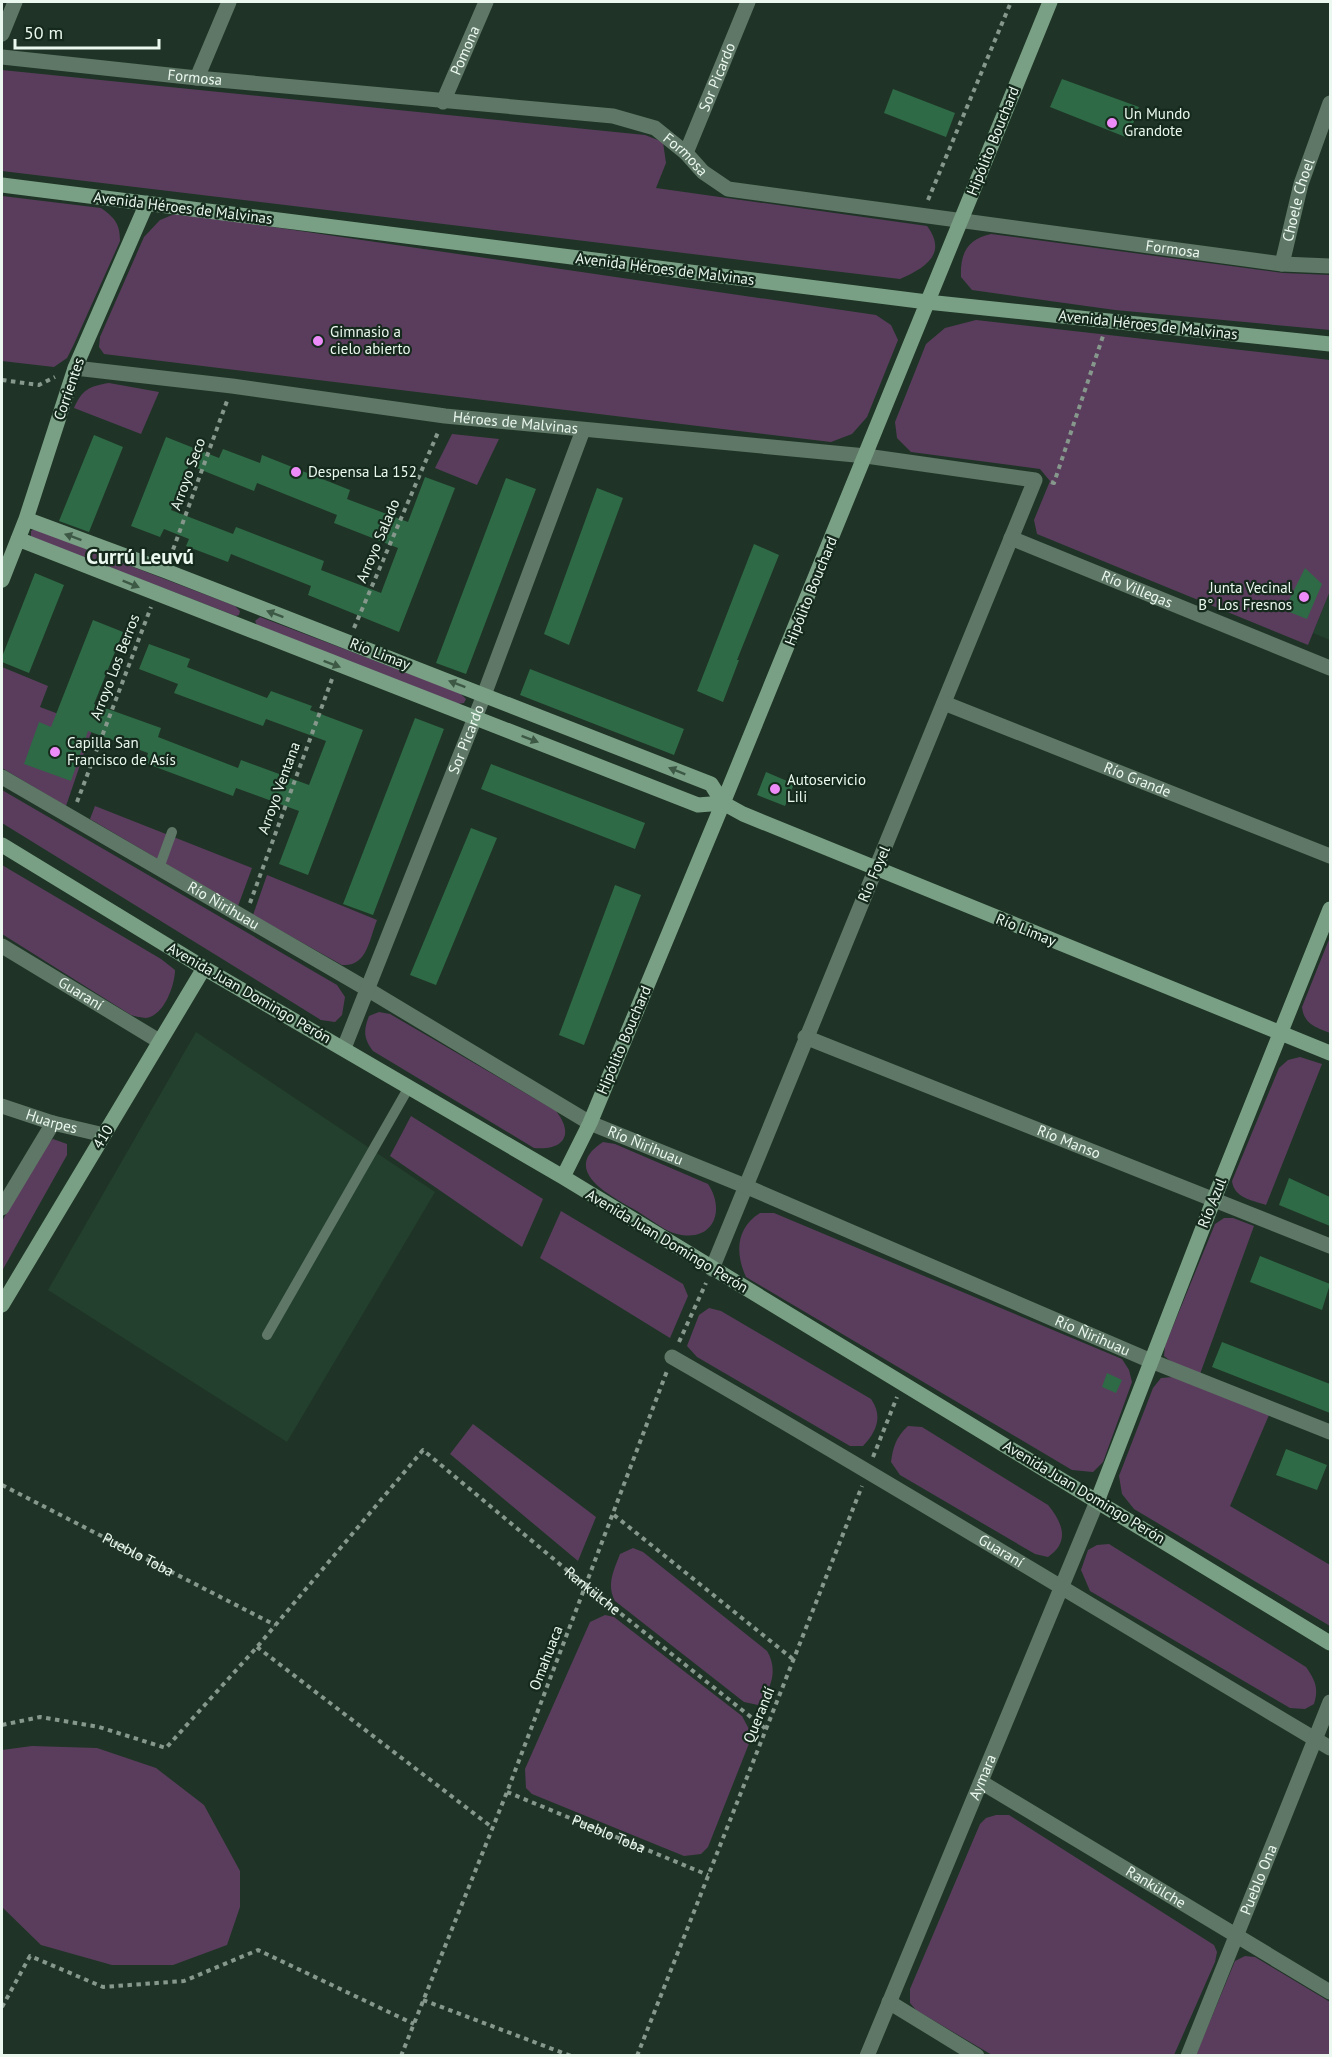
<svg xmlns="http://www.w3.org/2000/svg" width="1332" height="2057" viewBox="0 0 1332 2057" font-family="'PT Sans',sans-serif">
	<rect width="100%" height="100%" fill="#1f3426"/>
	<path fill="#233f2d" d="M1330 591V640L1313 633Z
		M196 1032 435 1192 287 1442 48 1290Z"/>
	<path fill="#5a3d5d" d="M2 70 645 135 663 142 666 163 656 188 927 226C948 254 925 268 900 279L2 171Z
		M2 196 101 208C115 218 120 224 120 241L74 344 67 358 54 367 2 361Z
		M177 213 876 315 891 325 898 340 867 417 852 434 831 442 104 354 99 347 100 337 144 237 160 220Z
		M991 234 1283 273 1330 275V330L1115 310 972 290 961 277C960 254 967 239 991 234Z
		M976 320 1330 360V591L1308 645 1037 534 1034 520 1050 481 1040 469 911 452 897 438 895 422 926 344 945 328Z
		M109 383 159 392 141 434 74 408C82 390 89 386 109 383Z
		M452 434 499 439 477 485 435 468Z
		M34 529 235 606 240 611 239 615 236 616 31 537V531Z
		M260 617 460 693 466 699 464 703 457 704 257 625 255 621Z
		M2 667 48 686 40 707 93 727 66 806 2 768Z
		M2 790 337 985 345 997 342 1015 335 1022 321 1020 2 823Z
		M95 806 252 868 238 906 90 819Z
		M2 865 161 959 175 970C175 985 164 1016 146 1018 142 1018 135 1016 131 1015L2 934Z
		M267 875 377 920C369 940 367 967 342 965L253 915Z
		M1330 937V1033C1315 1027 1304 1024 1302 1007Z
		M379 1012 390 1014 556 1111C575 1135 563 1151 534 1148L373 1051C364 1039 363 1031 369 1016Z
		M1300 1057 1322 1064 1266 1205C1252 1200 1234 1198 1232 1181L1279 1068 1288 1060Z
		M411 1116 543 1199 522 1247 390 1156Z
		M53 1139 67 1144V1155L2 1271V1221L46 1145Z
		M603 1142 615 1144 708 1184C726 1211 713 1243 677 1234 664 1231 649 1218 637 1211 613 1197 558 1171 603 1142Z
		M561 1211 683 1284 688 1296 670 1338 540 1258Z
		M760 1213H774L1122 1359 1129 1370 1132 1382 1103 1462 1093 1472 1072 1470 746 1277C735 1253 736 1228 760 1213Z
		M1224 1218H1233L1254 1226 1200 1374 1173 1363 1164 1356 1165 1346 1215 1224Z
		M709 1308 721 1311 871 1399C883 1416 877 1431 863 1446H850L697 1357 687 1346 699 1315Z
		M1173 1377 1269 1415 1230 1506 1330 1565V1626L1134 1509 1122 1494 1119 1476 1153 1388 1161 1378Z
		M473 1424 596 1517 578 1561 450 1454Z
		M908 1426 922 1427 1048 1505C1063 1523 1070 1542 1048 1557L1035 1554 900 1475 891 1462C893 1447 896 1437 908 1426Z
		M1109 1544 1306 1667C1315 1680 1319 1688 1314 1704L1305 1709 1290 1708 1090 1591 1081 1570 1088 1550 1097 1545Z
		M633 1548 643 1552 767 1651C778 1669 772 1689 758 1705L744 1702 615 1601C606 1585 614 1570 620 1554Z
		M605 1615 614 1617 742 1716 750 1731V1741L708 1847 701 1854 684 1856 532 1794 526 1788 525 1769 590 1622Z
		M32 1746 97 1748 156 1768 204 1805 240 1871V1907L227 1945 173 1965H112L41 1945 2 1907V1750Z
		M996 1815H1009L1214 1945 1217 1952 1215 1962 1174 2055H992L916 2010 910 2003V1989L980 1824 986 1818Z
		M1245 1956 1255 1957 1330 2002V2055H1196L1235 1961Z"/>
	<path fill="#2e6a46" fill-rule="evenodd" d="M1062 79 1139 107 1128 138 1050 107Z
		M893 89 955 113 946 137 884 113Z
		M94 435 123 447 89 532 59 521Z
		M166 437 219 458 223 449 260 463 262 455 350 490 347 499 408 522 425 477 455 488 399 632 308 595 311 586 231 554 228 562 186 546 189 539 164 529 160 537 131 526ZM189 465 254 491 257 483 337 515 334 523 398 548 381 593 321 570 324 561 236 527 233 534 171 510Z
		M506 478 536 489 466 674 436 663Z
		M597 488 623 498 569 645 544 634Z
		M754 544 779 555 737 660H739L723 702 697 691Z
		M1305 568 1322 584 1307 619 1284 610Z
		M35 573 64 585 29 673 2 662V657Z
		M93 620 123 632 94 704 161 728 158 737 238 768 241 760 309 785 326 741 266 719 263 726 174 693 178 684 139 669 149 644 190 659 187 667 267 698 271 691 312 706 310 710 363 730 308 875 279 864 299 811 236 788 233 796 145 763 148 753 88 731 71 781 24 764 39 722 51 727Z
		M530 669 684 729 674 755 520 695Z
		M415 718 444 729 373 915 343 904Z
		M491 764 645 823 635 849 481 789Z
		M766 772 794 784 785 806 757 795Z
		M471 828 497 838 436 985 410 975Z
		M615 885 641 895 584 1045 559 1035Z
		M1289 1178 1330 1197V1226L1279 1205Z
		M1260 1256 1330 1284 1322 1310 1250 1282Z
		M1222 1342 1330 1384V1413L1212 1367Z
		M1107 1373 1122 1380 1116 1393 1102 1387Z
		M1286 1449 1327 1465 1317 1490 1276 1475Z"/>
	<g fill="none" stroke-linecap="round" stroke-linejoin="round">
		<g stroke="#86978c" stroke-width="4" stroke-dasharray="4.5 4.5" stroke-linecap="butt">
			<path d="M928 200 1011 2"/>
			<path d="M2 380 39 385 55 377"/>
			<path d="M1051 482 1054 483 1103 336"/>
			<path d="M170 558 227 401"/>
			<path d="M354 628 439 430"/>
			<path d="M77 802 151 607"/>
			<path d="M250 903 332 679"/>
			<path d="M679 1342 706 1283"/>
			<path d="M873 1457 897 1397"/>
			<path id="s1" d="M2 1485 275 1625"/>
			<path d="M614 1515 794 1660"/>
			<path d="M257 1647 493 1828"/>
			<path id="s2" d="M2 1725 40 1717 99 1727 166 1748 257 1647 423 1450 586 1586 766 1729"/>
			<path id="s3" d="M507 1792 708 1875"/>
			<path d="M423 2000 571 2056"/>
			<path d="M2 2007 30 1956 103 1987 184 1981 258 1950 414 2024"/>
			<path d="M401 2056 507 1792 667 1371"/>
			<path d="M637 2056 862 1486"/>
		</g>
		<path stroke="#5f7766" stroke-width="10" d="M159 868 172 832
			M267 1335 409 1087"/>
		<g stroke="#5f7766" stroke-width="15">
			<path d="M2 34 15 2"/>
			<path id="s4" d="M2 57 197 78 613 116 655 128 686 153 703 172 728 189 1282 264 1330 266"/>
			<path d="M197 78 229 2"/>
			<path id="s5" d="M443 102 486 2"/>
			<path id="s6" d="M686 153 748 2"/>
			<path id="s7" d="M1282 264 1301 184 1330 103"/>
			<path id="s8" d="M75 368 232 386 445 416 866 456 1035 480 712 1269"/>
			<path id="s9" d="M1011 538 1330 668"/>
			<path id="s10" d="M944 703 1330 856"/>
			<path id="s11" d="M2 777 367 989 590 1123 745 1186 1151 1361 1330 1432"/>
			<path id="s12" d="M2 946 159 1041"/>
			<path id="s13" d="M805 1037 1330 1246"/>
			<path id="s14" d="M344 1048 484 695 583 430"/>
			<path id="s15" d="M2 1106 53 1123 104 1135"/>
			<path d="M2 1208 53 1123"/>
			<path id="s16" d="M672 1357C893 1484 1111 1618 1330 1748"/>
			<path id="s17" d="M981 1782 1330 1992"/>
			<path d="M889 2002 977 2056"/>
			<path id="s18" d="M867 2056 1098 1499"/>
			<path id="s19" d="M1188 2056 1330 1702"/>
		</g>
		<path stroke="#79a085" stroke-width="15" d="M2 185 927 302 1330 344
			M26 519 166 571 711 784 723 803 743 814 1330 1053
			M18 539 698 805 723 803
			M2 580 26 519 75 368 147 203
			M2 845 204 968 563 1177 1330 1643
			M563 1177 590 1123 723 803 1050 2
			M2 1305 204 968
			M1098 1499 1214 1199 1330 909"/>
	</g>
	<defs><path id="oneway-solid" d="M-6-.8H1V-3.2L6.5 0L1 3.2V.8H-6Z" transform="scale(1.5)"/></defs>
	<g fill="#3d5946">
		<use href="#oneway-solid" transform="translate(73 537) rotate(-160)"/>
		<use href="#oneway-solid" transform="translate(131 584) rotate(22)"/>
		<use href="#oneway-solid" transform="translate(275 614) rotate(-159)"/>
		<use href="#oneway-solid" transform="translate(332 664) rotate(21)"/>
		<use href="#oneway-solid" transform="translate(457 684) rotate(-159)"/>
		<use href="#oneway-solid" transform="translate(530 739) rotate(21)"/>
		<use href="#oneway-solid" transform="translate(677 771) rotate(-158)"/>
	</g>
	<g fill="#ed8cf9" stroke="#152a1c" stroke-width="2">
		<circle cx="1112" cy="123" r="6"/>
		<circle cx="318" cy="341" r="6"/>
		<circle cx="296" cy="472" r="6"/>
		<circle cx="1304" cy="597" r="6"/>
		<circle cx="55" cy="752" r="6"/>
		<circle cx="775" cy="789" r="6"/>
	</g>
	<g text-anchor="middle" stroke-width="4.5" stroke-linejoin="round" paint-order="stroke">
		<g font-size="15" fill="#ebf8ef" stroke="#152a1c">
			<text dy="5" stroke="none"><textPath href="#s5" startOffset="56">Pomona</textPath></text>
			<text dy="5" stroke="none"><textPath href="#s6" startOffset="82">Sor Picardo</textPath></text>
			<text dy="5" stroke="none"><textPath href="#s4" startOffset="194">Formosa</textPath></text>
			<text transform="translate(993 141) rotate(-68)" y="5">Hipólito Bouchard</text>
			<text dy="5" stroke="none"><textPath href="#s4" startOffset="698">Formosa</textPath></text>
			<text dy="5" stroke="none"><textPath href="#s7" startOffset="66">Choele Choel</textPath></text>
			<text transform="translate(183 208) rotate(7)" y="5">Avenida Héroes de Malvinas</text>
			<text dy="5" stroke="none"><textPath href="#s4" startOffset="1202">Formosa</textPath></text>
			<text transform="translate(665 269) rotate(7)" y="5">Avenida Héroes de Malvinas</text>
			<text transform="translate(1148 325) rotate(6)" y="5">Avenida Héroes de Malvinas</text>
			<text transform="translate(69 389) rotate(-71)" y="5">Corrientes</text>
			<text dy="5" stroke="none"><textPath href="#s8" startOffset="444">Héroes de Malvinas</textPath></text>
			<text transform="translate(188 474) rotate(-70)" y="5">Arroyo Seco</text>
			<text transform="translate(378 541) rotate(-67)" y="5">Arroyo Salado</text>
			<text dy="5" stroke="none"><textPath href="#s9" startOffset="136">Río Villegas</textPath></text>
			<text transform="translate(811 591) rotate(-68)" y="5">Hipólito Bouchard</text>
			<text transform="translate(380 654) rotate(21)" y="5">Río Limay</text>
			<text transform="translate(115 667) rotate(-69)" y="5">Arroyo Los Berros</text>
			<text dy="5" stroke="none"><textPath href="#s14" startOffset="332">Sor Picardo</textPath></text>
			<text dy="5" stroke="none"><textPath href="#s10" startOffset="208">Río Grande</textPath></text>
			<text transform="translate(279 788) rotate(-70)" y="5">Arroyo Ventana</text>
			<text transform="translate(874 874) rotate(-67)" y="5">Río Foyel</text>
			<text dy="5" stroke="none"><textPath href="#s11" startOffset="256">Río Ñirihuau</textPath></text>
			<text transform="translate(1026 930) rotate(22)" y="5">Río Limay</text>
			<text transform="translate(249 993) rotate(30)" y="5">Avenida Juan Domingo Perón</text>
			<text dy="5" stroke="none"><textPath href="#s12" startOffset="92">Guaraní</textPath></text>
			<text transform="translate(624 1040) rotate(-67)" y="5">Hipólito Bouchard</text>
			<text dy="5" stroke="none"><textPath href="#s15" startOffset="52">Huarpes</textPath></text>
			<text transform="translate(103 1137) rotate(-59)" y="5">410</text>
			<text dy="5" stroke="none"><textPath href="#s13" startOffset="284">Río Manso</textPath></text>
			<text dy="5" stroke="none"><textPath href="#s11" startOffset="742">Río Ñirihuau</textPath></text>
			<text transform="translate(1212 1203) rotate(-68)" y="5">Río Azul</text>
			<text transform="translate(667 1241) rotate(31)" y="5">Avenida Juan Domingo Perón</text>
			<text dy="5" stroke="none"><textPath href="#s11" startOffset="1228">Río Ñirihuau</textPath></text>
			<text transform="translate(1084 1492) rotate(31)" y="5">Avenida Juan Domingo Perón</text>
			<text dy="5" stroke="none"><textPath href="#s16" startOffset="382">Guaraní</textPath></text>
			<text dy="5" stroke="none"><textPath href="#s1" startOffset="153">Pueblo Toba</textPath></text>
			<text dy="5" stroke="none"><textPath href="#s2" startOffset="783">Rankülche</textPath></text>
			<text transform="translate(546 1658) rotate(-69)" y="5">Omahuaca</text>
			<text transform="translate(759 1715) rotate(-68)" y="5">Querandí</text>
			<text dy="5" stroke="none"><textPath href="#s18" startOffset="302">Aymara</textPath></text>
			<text dy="5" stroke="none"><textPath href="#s3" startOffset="110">Pueblo Toba</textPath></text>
			<text dy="5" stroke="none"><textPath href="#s19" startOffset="190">Pueblo Ona</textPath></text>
			<text dy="5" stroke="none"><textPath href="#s17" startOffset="204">Rankülche</textPath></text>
		</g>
		<g font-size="15" fill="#ebf8ef" stroke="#152a1c" text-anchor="start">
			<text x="1124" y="119">Un Mundo<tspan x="1124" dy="17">Grandote</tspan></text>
			<text x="330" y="337">Gimnasio a<tspan x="330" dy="17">cielo abierto</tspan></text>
			<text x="308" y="477">Despensa La 152</text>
			<text x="1292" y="593" text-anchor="end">Junta Vecinal<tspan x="1292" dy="17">B° Los Fresnos</tspan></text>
			<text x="67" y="748">Capilla San<tspan x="67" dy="17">Francisco de Asís</tspan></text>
			<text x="787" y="785">Autoservicio<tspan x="787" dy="17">Lili</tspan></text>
		</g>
		<g font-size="21" font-weight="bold" fill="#ebf8ef" stroke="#152a1c">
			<text x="140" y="564">Currú Leuvú</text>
		</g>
	</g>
	<rect width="1332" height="2057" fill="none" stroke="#ebf8ef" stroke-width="6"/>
	<path d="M15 39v9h144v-9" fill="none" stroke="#ebf8ef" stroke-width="3"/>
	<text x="24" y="39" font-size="18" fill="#ebf8ef" stroke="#152a1c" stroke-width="4.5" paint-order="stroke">50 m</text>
</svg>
